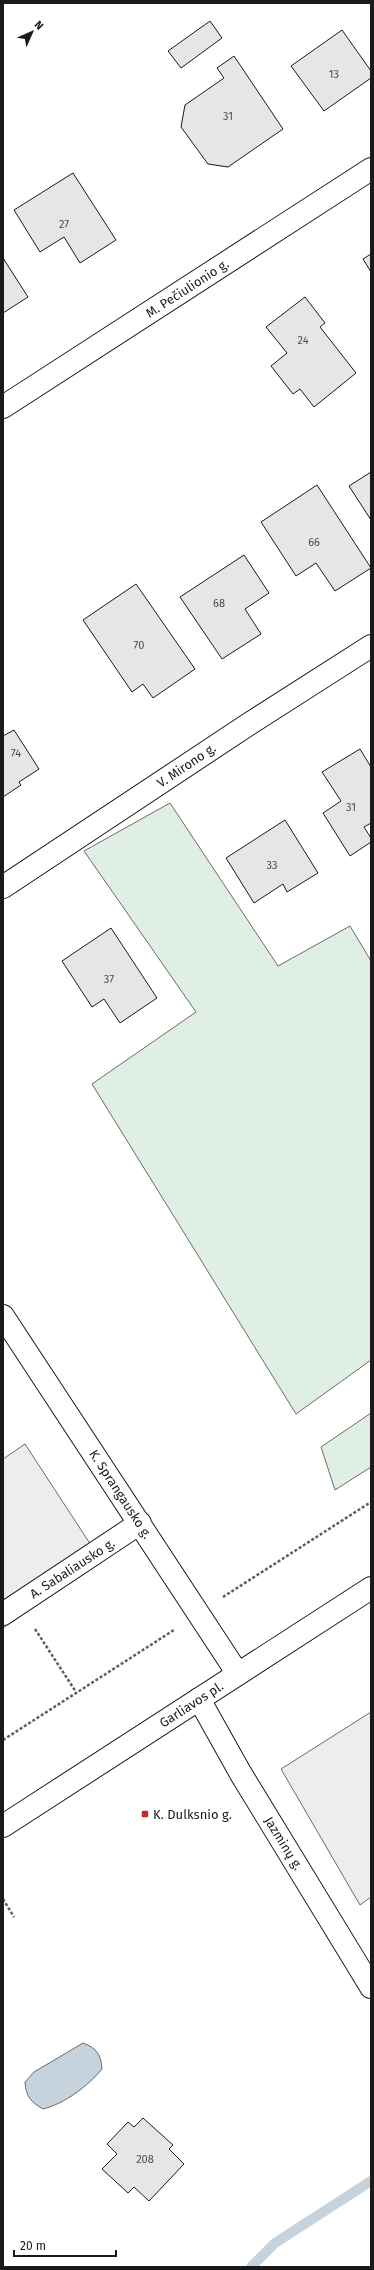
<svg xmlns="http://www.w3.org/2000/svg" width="374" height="2270" viewBox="0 0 374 2270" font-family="'Fira Sans',sans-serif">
	<rect width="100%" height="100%" fill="#fff"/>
	<path fill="#e0efe3" stroke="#6a6a6a" d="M170 803 278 966 350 926 371 961V1360L296 1414 92 1084 196 1012 84 851Z
		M371 1413V1467L335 1490 321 1447Z"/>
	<path fill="#ededed" stroke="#6a6a6a" d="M25 1444 102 1562 3 1628V1459Z
		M371 1712V1897L360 1905 281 1769Z"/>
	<path fill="#c6d2dc" stroke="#6a6a6a" d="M83 2043C97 2048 101 2055 102 2069 88 2086 64 2104 43 2109 31 2102 26 2097 25 2082L34 2072Z"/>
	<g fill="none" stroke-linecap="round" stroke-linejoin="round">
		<path stroke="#c6d2dc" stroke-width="10" d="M251 2267 275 2243 371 2181"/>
	</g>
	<path fill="#e6e6e6" stroke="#1a1a1a" d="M210 21 222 38 181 68 168 51Z
		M342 30 371 71V78L324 111 291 66Z
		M234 56 283 129 228 167 208 164 181 127 185 105 224 78 217 68Z
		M73 173 116 240 80 263 64 237 40 252 14 210Z
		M371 254V272L363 259Z
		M3 258 28 297 3 313Z
		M305 297 325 323 320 327 356 373 314 407 300 389 293 394 271 366 287 353 266 327Z
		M371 472V520L349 486Z
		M317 485 371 568 335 591 316 563 296 576 261 522Z
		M244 555 269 593 245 609 261 634 222 659 180 597Z
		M136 584 195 669 153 698 143 684 132 692 83 620Z
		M14 730 39 769 19 782 21 785 3 797V736Z
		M360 749 371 767V823L364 827 371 838V842L350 856 323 813 341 801 322 772Z
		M285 820 318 873 287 892 283 884 254 903 226 858Z
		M111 928 157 998 120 1023 104 999 92 1007 62 961Z
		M143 2118 173 2145 169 2149 184 2164 149 2201 134 2187 128 2193 102 2169 117 2154 107 2144 128 2122 134 2127Z"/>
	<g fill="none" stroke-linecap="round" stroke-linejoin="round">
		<g stroke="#1a1a1a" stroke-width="24">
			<path id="minor" d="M3 407 371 169
				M3 887 249 724 371 646
				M3 1316 238 1674
				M3 1614 140 1523
				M199 1699 241 1774 371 1987"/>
		</g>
		<g stroke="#1a1a1a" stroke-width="24">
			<path id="major" d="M3 1826 371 1588"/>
		</g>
		<path stroke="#5f5f5f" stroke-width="2.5" stroke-dasharray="3 2" stroke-linecap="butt" d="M223 1597 371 1502
			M35 1629 76 1692
			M3 1740 174 1630
			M3 1899 14 1917"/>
		<use href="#minor" stroke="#fff" stroke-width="22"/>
		<use href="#major" stroke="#fff" stroke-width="22"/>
	</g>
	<rect fill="#c62828" stroke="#fff" stroke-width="1.5" x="141" y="1810" width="8" height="8" rx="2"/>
	<g text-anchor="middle" stroke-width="3" stroke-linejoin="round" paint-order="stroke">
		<g font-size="11" fill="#4d4d4d">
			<text x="334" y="78">13</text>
			<text x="228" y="120">31</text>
			<text x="64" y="228">27</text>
			<text x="303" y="344">24</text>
			<text x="314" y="546">66</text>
			<text x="219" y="607">68</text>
			<text x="139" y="649">70</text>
			<text x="16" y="757">74</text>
			<text x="351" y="811">31</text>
			<text x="272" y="869">33</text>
			<text x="109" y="983">37</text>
			<text x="145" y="2163">208</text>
		</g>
		<g font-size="13" fill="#1a1a1a" stroke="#fff">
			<text transform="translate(187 288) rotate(-33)" y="5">M. Pečiulionio g.</text>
			<text transform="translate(186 765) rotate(-34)" y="5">V. Mirono g.</text>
			<text transform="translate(121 1494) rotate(57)" y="5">K. Sprangausko g.</text>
			<text transform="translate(72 1568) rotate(-33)" y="5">A. Sabaliausko g.</text>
			<text transform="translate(191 1704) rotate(-33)" y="5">Garliavos pl.</text>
			<text transform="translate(284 1843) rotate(58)" y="5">Jazminų g.</text>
		</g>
		<g font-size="13" fill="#1a1a1a" stroke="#fff" text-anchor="start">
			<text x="153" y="1819">K. Dulksnio g.</text>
		</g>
	</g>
	<rect width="374" height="2270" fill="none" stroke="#1a1a1a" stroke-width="8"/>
	<g transform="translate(32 32) rotate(45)" stroke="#ffffff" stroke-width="3" paint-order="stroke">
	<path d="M0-3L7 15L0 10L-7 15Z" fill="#1a1a1a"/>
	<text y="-6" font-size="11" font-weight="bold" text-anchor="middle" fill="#1a1a1a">N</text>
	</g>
	<path d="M14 2250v6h102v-6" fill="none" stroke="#1a1a1a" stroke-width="2"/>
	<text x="20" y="2250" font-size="12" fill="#1a1a1a" stroke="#ffffff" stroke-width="3" paint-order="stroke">20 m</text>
</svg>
